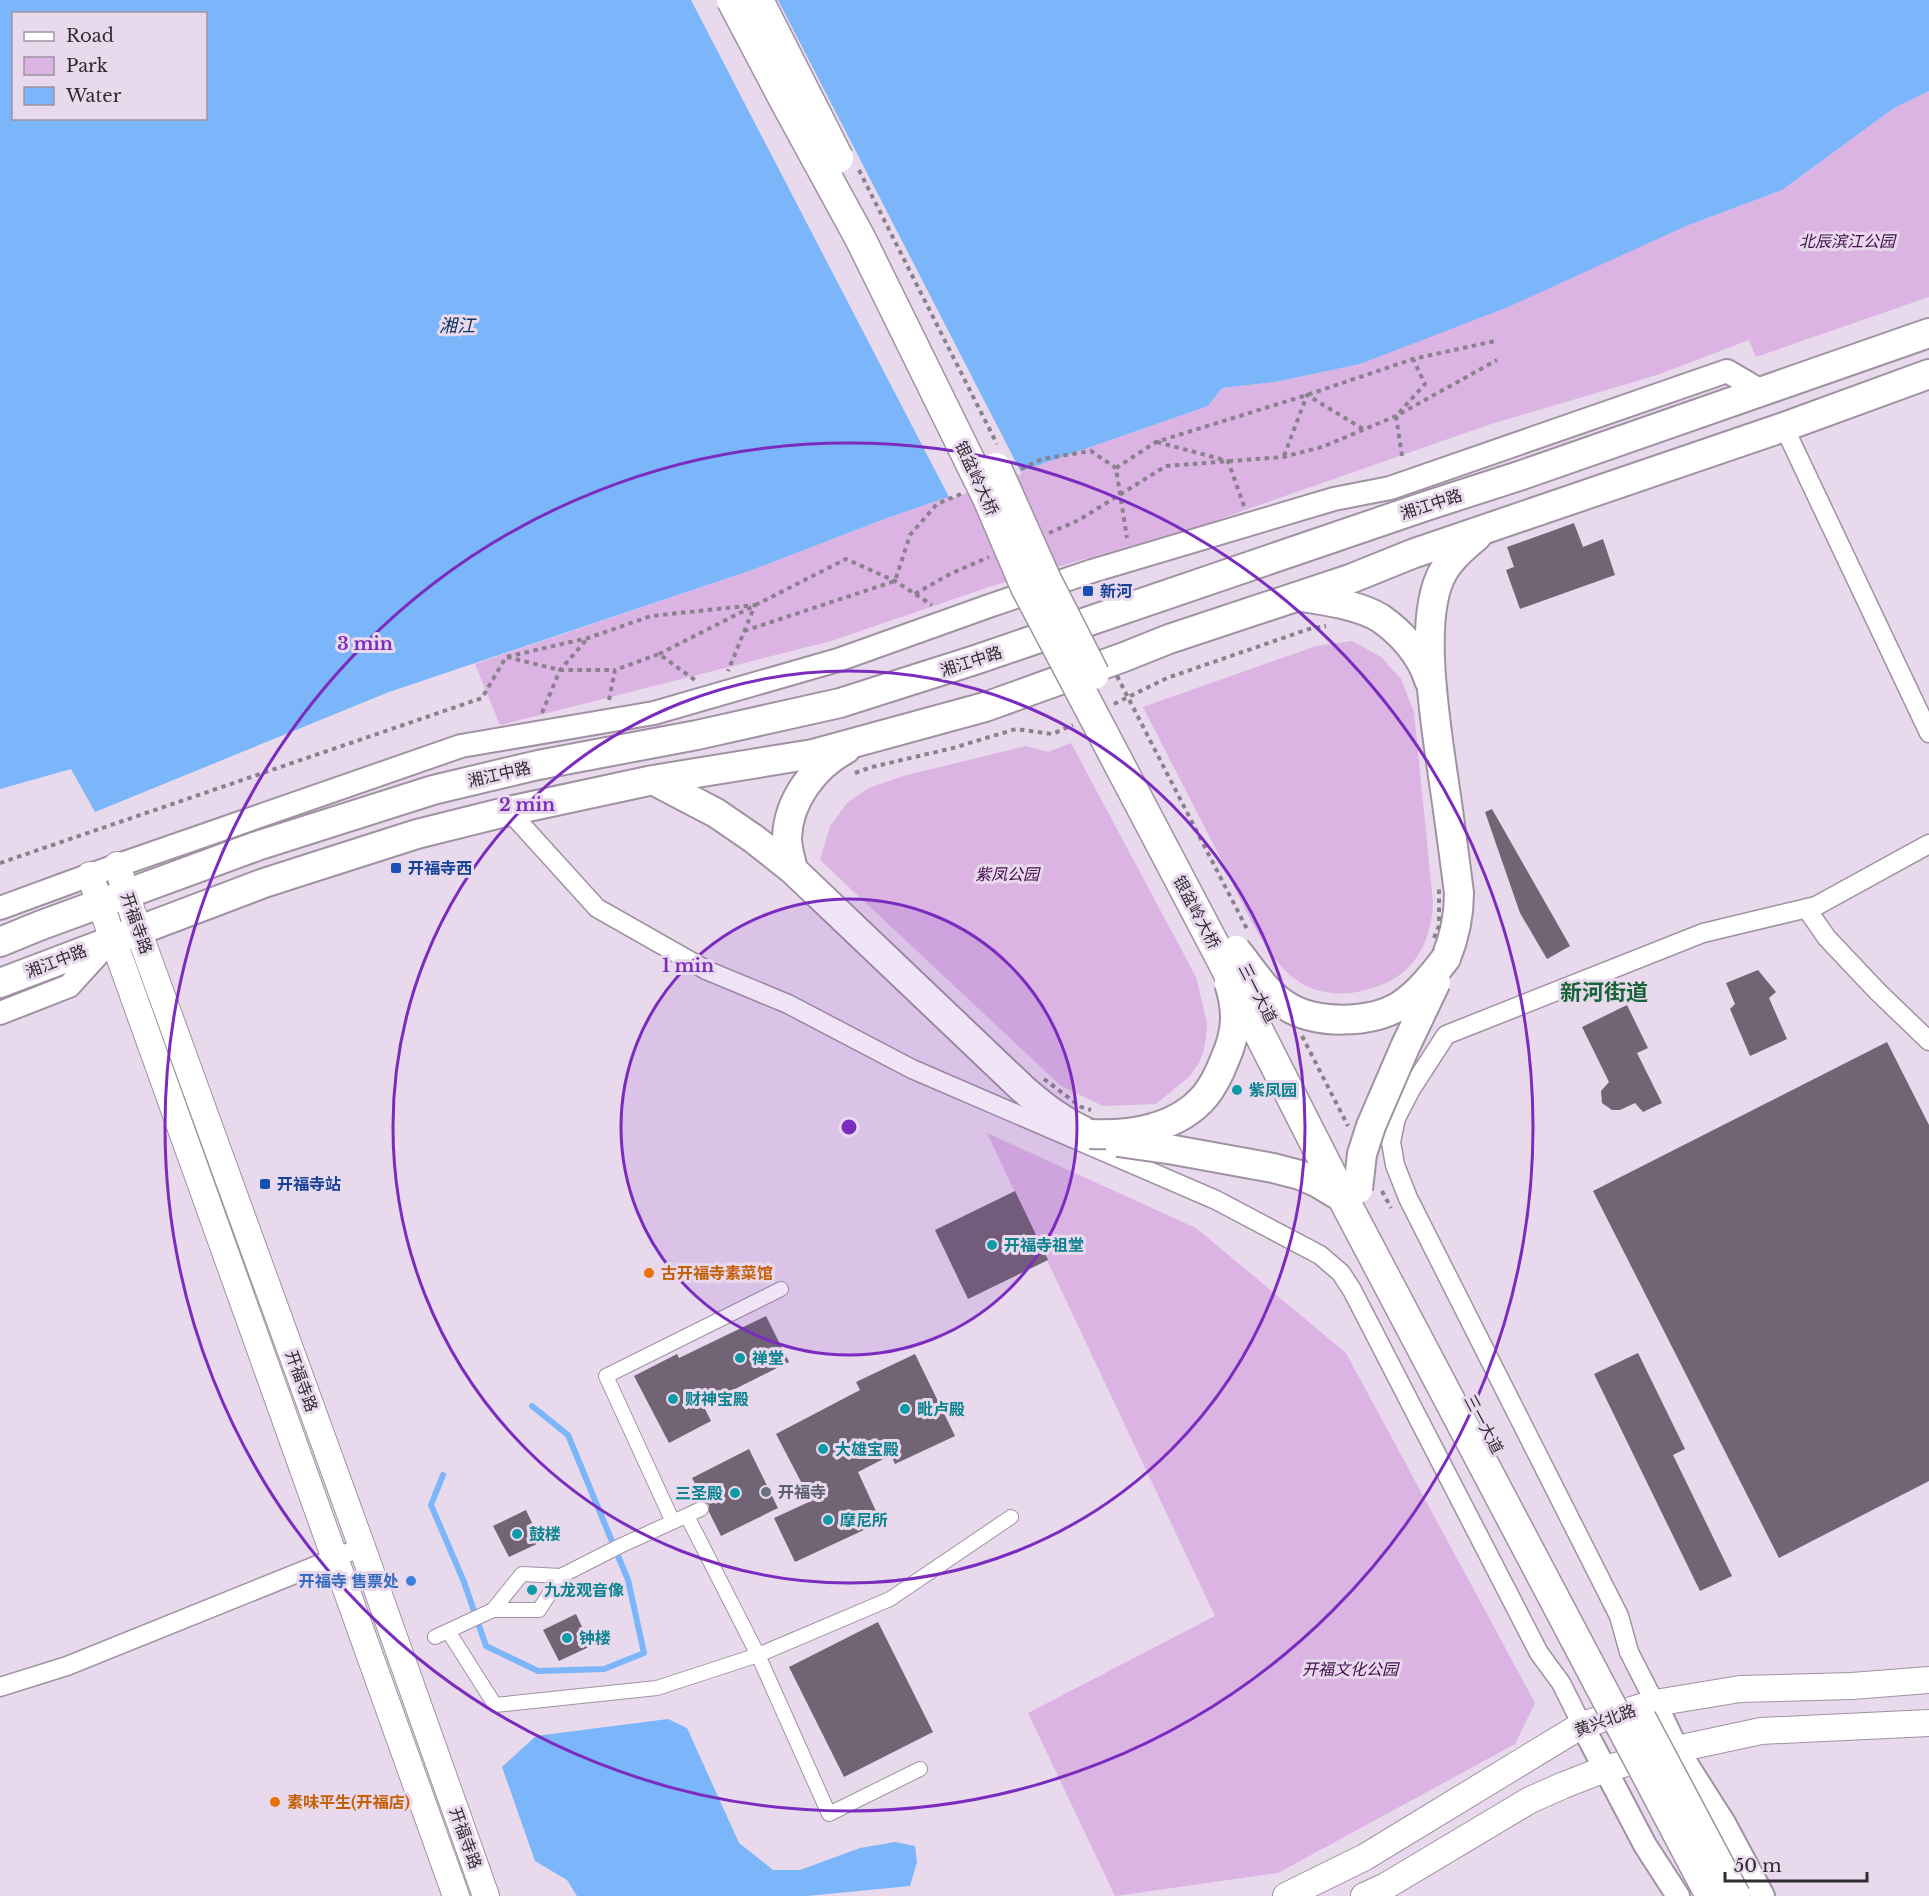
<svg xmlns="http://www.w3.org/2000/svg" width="1929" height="1896" viewBox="0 0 1929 1896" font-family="'Libre Baskerville','Noto Sans SC',serif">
	<rect width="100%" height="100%" fill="#e8d9ec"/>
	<path fill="#dbb4e3" d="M1929 91V297L1756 357 1749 340 1657 375 1491 424 1208 523 989 587 831 641 500 725 475 664 752 570 879 521 1208 406 1222 388 1275 382 1360 364 1686 226 1782 190 1894 108Z
		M1352 641 1381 657 1401 679 1414 712 1433 902C1432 935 1419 968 1386 983 1358 996 1321 999 1295 979 1264 956 1241 900 1224 865 1197 812 1170 760 1143 707L1316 646Z
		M1071 743 1196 977 1207 1023 1206 1038 1204 1050 1199 1063 1189 1077 1156 1104 1103 1106 1061 1086 820 860 830 826 848 802 869 788 903 776 1026 746 1048 752Z
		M987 1133 1196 1228 1346 1353 1535 1703 1515 1744 1278 1873 1115 1896 1028 1713 1215 1616Z"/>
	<path fill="#7bb5fa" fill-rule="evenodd" d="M0 0H1929V91L1894 108 1782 190 1686 226 1508 307 1360 364 1275 382 1222 388 1208 406 879 521 752 570 389 692 95 812 71 769 0 789ZM14 14H206V118H14Z
		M668 1719 687 1728 739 1843 773 1870H800L860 1848 895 1842 915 1846 917 1862 910 1886 807 1896H577L567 1880 535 1861 502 1767 536 1736Z"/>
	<path fill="#e8d9ec" d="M691 0H778L1022 474 950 499Z"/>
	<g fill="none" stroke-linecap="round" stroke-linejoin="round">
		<path stroke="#7bb5fa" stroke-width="6" d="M443 1475 431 1505 464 1582 486 1646 538 1671 604 1669 644 1653 628 1580 568 1435 532 1406"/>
	</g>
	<path fill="#716474" d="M1574 523 1583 547 1603 539 1615 575 1520 609 1506 570 1514 567 1507 547Z
		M1492 809 1570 946 1547 959 1520 913 1485 812Z
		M1758 970 1776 992 1769 998 1787 1039 1750 1056 1730 1009 1735 1004 1726 983Z
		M1627 1005 1648 1048 1637 1053 1662 1103 1643 1112 1635 1103 1620 1110H1612L1602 1103 1601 1091 1609 1082 1582 1027Z
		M1887 1042 1929 1125V1481L1779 1558 1593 1191Z
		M1015 1191 1048 1260 968 1299 935 1230Z
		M766 1316 789 1362 703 1405 711 1421 669 1443 634 1376 677 1354 679 1358Z
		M1638 1353 1685 1449 1673 1455 1732 1576 1700 1591 1594 1374Z
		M915 1354 955 1436 895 1464 891 1455 858 1472 881 1522 795 1562 774 1518 811 1501 776 1434 860 1390 856 1382Z
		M749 1449 778 1508 721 1536 709 1512V1505L704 1501 692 1478Z
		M526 1510 541 1542 509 1557 493 1526Z
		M576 1614 591 1646 559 1661 543 1630Z
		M878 1622 933 1732 844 1777 789 1667Z"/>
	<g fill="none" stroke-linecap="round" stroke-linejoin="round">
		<g stroke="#a092a3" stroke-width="16">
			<path id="pedestrian" d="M687 1516 758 1655 829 1814 920 1769
				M673 1522 606 1376 781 1289
				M493 1610 522 1574 561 1576 620 1546 701 1509
				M448 1631 495 1705 657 1688 758 1655 890 1599 1011 1517
				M435 1637 493 1610H539L561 1576"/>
		</g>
		<g stroke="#a092a3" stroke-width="21">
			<path id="minor" d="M1784 427 1929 733
				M509 811 597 908 706 970 788 1004 912 1069 1216 1200 1320 1255 1341 1273 1352 1290 1539 1653 1561 1683 1582 1725
				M1806 908 1827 938 1878 992 1929 1041
				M0 1687 67 1666 362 1547
				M1655 1703 1629 1652 1619 1616 1408 1198 1395 1165 1391 1142 1396 1118 1411 1089 1446 1035 1703 933 1816 906 1929 844"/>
		</g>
		<g stroke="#a092a3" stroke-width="26">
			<path id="tertiary" d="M0 908 90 875 461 746 654 713 838 660 989 606 1092 571 1334 499 1390 488 1727 371 1761 391
				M0 1013 69 986 109 942
				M1655 1703 1677 1749 1724 1823 1763 1896
				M1582 1725 1645 1845 1678 1896"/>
		</g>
		<g stroke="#a092a3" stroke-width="28">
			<path id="secondary" d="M117 865 138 930 362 1547 486 1896
				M90 875 456 1896
				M1286 1896 1365 1857 1582 1725 1655 1703 1740 1689 1852 1686 1929 1680
				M1364 1896 1386 1886 1530 1800 1564 1785 1605 1769 1677 1749 1761 1731 1929 1723"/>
		</g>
		<g stroke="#a092a3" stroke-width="32">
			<path id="primary" d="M1303 597C1326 601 1359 605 1380 618 1402 633 1421 655 1429 680
				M653 780 716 813 754 839 793 870 1023 1089C1045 1108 1063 1122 1090 1134
				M793 870C791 860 787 849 787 838 788 801 814 766 846 749
				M0 942 39 926 257 846 433 790 538 765 697 735 840 703 975 660 1426 506 1522 475 1929 333
				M1446 958C1455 936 1459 917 1459 893 1454 854 1449 815 1443 776 1436 725 1417 617 1443 572 1451 558 1464 547 1477 536
				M0 983 264 883 417 834 509 811 653 780 813 754 985 707 1124 657 1169 639 1350 579 1412 554 1784 427 1929 374"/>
		</g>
		<path stroke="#8b808d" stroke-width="4" stroke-dasharray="4.5 4.5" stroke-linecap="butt" d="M1157 442 1228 461 1244 506
			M1284 456 1307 395 1363 429
			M1402 456 1396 416 1425 384 1413 359
			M1116 468 1156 442 1307 395 1413 359 1495 341
			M1021 469 1042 459 1091 451 1116 468 1127 538
			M1049 533 1079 520 1166 466 1283 457 1322 447 1396 416 1497 360
			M915 594 950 574 989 557
			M744 631 895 581 910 535 937 504 961 494
			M659 654 846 559 895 581 932 605
			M507 657 560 670H615
			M609 700 615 670 659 654 695 680
			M1114 704 1167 678 1309 629 1326 626
			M542 713 560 670 587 639
			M855 773 872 767 953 748 1016 729 1052 734 1073 725
			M0 863 482 698 506 657 588 638 651 616 755 605 728 671
			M1302 1036 1348 1126
			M1382 1191 1391 1208"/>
		<use href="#pedestrian" stroke="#fff" stroke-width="14"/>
		<use href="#minor" stroke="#fff" stroke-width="18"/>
		<use href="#tertiary" stroke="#fff" stroke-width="22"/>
		<use href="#secondary" stroke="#fff" stroke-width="26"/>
		<use href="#primary" stroke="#fff" stroke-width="28"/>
		<g stroke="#a092a3" stroke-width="32" stroke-linecap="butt">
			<path id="primary-bridge" d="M1236 950C1251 968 1265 992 1285 1005 1315 1025 1371 1024 1401 1005 1419 993 1433 975 1446 958
				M1090 1134C1130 1136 1177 1129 1205 1096 1214 1085 1220 1072 1225 1059 1237 1032 1238 1011 1229 983
				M1118 1142 1174 1150 1273 1168 1300 1175 1318 1183 1343 1198
				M1358 1189 1362 1154 1371 1126 1405 1047 1436 982"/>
		</g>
		<g stroke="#a092a3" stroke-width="33" stroke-linecap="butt">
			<path id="trunk-bridge" d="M732 0 783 97 860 238 988 498 1026 587 1221 958 1343 1198 1711 1896
				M758 0 838 158
				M996 468 1046 580 1094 674
				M1641 1719 1735 1896"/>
		</g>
		<path stroke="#8b808d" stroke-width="4" stroke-dasharray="4.5 4.5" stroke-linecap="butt" d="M859 170 997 444
			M1117 676 1248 931
			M1434 938 1439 926V888
			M1044 1079 1081 1107 1091 1110"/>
		<use href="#primary-bridge" stroke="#fff" stroke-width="28"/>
		<use href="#trunk-bridge" stroke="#fff" stroke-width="30"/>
	</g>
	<circle cx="849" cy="1127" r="228" fill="#7b2cbf" fill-opacity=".12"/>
	<g fill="none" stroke="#7b2cbf" stroke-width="3">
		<circle cx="849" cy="1127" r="228"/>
		<circle cx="849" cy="1127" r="456"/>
		<circle cx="849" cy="1127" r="684"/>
	</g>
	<g fill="#1a4fb4" stroke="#e8d9ec" stroke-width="2">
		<rect x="1082" y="585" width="12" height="12" rx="3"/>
		<rect x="390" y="862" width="12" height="12" rx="3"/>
		<rect x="259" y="1178" width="12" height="12" rx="3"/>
	</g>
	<g fill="#0f9aa8" stroke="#e8d9ec" stroke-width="2">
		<circle cx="1237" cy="1090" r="6"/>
		<circle cx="992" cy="1245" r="6"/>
		<circle cx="740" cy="1358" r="6"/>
		<circle cx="673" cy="1399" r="6"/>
		<circle cx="905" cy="1409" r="6"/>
		<circle cx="823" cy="1449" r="6"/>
		<circle cx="735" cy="1493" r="6"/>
		<circle cx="828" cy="1520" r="6"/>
		<circle cx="517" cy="1534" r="6"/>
		<circle cx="532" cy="1590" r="6"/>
		<circle cx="567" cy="1638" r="6"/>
	</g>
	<g fill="#e8710a" stroke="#e8d9ec" stroke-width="2">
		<circle cx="649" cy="1273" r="6"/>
		<circle cx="275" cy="1802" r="6"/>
	</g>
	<circle fill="#6b7280" stroke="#e8d9ec" stroke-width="2" cx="766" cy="1492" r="6"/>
	<circle fill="#3f7fe0" stroke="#e8d9ec" stroke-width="2" cx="411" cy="1581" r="6"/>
	<g text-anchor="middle" stroke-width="6" stroke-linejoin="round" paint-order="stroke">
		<g font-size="16" font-style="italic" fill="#410b4c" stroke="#e8d9ec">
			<text x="1847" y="247">北辰滨江公园</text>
			<text x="1007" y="880">紫凤公园</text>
			<text x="1350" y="1675">开福文化公园</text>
		</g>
		<g font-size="16" fill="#312b32" stroke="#e8d9ec">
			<text transform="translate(977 478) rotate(65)" y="6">银盆岭大桥</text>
			<text transform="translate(1431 504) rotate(-18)" y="6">湘江中路</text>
			<text transform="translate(971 661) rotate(-18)" y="6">湘江中路</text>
			<text transform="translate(499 774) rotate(-13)" y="6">湘江中路</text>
			<text transform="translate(1197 912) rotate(62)" y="6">银盆岭大桥</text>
			<text transform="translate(137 923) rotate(71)" y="6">开福寺路</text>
			<text transform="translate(56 961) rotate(-21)" y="6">湘江中路</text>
			<text transform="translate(1258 993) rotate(63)" y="6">三一大道</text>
			<text transform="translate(302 1381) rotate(70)" y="6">开福寺路</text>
			<text transform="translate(1484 1424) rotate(62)" y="6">三一大道</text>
			<text transform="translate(1605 1720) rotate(-20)" y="6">黄兴北路</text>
			<text transform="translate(466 1838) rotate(70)" y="6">开福寺路</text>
		</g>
		<g font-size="16" font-weight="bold" fill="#164399" stroke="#e8d9ec" text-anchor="start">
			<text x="1100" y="597">新河</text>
			<text x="408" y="874">开福寺西</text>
			<text x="277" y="1190">开福寺站</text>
		</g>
		<g font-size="16" font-weight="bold" fill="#0d838f" stroke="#e8d9ec" text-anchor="start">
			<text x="1249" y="1096">紫凤园</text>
			<text x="1004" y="1251">开福寺祖堂</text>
			<text x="752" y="1364">禅堂</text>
			<text x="685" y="1405">财神宝殿</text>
			<text x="917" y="1415">毗卢殿</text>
			<text x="835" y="1455">大雄宝殿</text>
			<text x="723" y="1499" text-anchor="end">三圣殿</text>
			<text x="840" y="1526">摩尼所</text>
			<text x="529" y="1540">鼓楼</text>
			<text x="544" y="1596">九龙观音像</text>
			<text x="579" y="1644">钟楼</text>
		</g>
		<g font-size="16" font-weight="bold" fill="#c56008" stroke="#e8d9ec" text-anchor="start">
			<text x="661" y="1279">古开福寺素菜馆</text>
			<text x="287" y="1808">素味平生(开福店)</text>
		</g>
		<g font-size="16" font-weight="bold" fill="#5b616d" stroke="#e8d9ec" text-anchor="start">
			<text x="778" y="1498">开福寺</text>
		</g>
		<g font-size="16" font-weight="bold" fill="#366cbe" stroke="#e8d9ec" text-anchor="end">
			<text x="399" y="1587">开福寺 售票处</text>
		</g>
		<g font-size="18" font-style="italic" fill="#0e3661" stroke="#e8d9ec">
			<text x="457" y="332">湘江</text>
		</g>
		<g font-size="22" font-weight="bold" fill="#18643a" stroke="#e8d9ec">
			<text x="1604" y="1000">新河街道</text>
		</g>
	</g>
	<circle cx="849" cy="1127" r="9" fill="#7b2cbf" stroke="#e8d9ec" stroke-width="3"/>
	<g font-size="18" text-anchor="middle" font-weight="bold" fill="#7b2cbf" stroke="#e8d9ec" stroke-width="6" stroke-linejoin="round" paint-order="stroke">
		<text x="365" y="650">3 min</text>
		<text x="527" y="811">2 min</text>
		<text x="688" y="972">1 min</text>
	</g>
	<rect x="12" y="12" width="195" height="108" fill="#e8d9ec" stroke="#9f93a2" stroke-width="1.5"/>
	<rect x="24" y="32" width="30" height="9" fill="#ffffff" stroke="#9f93a2" stroke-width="1.5"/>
	<text x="66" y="42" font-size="18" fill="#312b32">Road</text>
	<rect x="24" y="57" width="30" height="18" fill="#dbb4e3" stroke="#9f93a2" stroke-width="1.5"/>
	<text x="66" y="72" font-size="18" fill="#312b32">Park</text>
	<rect x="24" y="87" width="30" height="18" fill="#7bb5fa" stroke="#9f93a2" stroke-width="1.5"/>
	<text x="66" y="102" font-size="18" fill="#312b32">Water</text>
	<path d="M1725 1872v9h142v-9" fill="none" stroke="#312b32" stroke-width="3"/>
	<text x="1734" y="1872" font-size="18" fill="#312b32" stroke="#e8d9ec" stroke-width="4.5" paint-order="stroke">50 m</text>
</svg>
